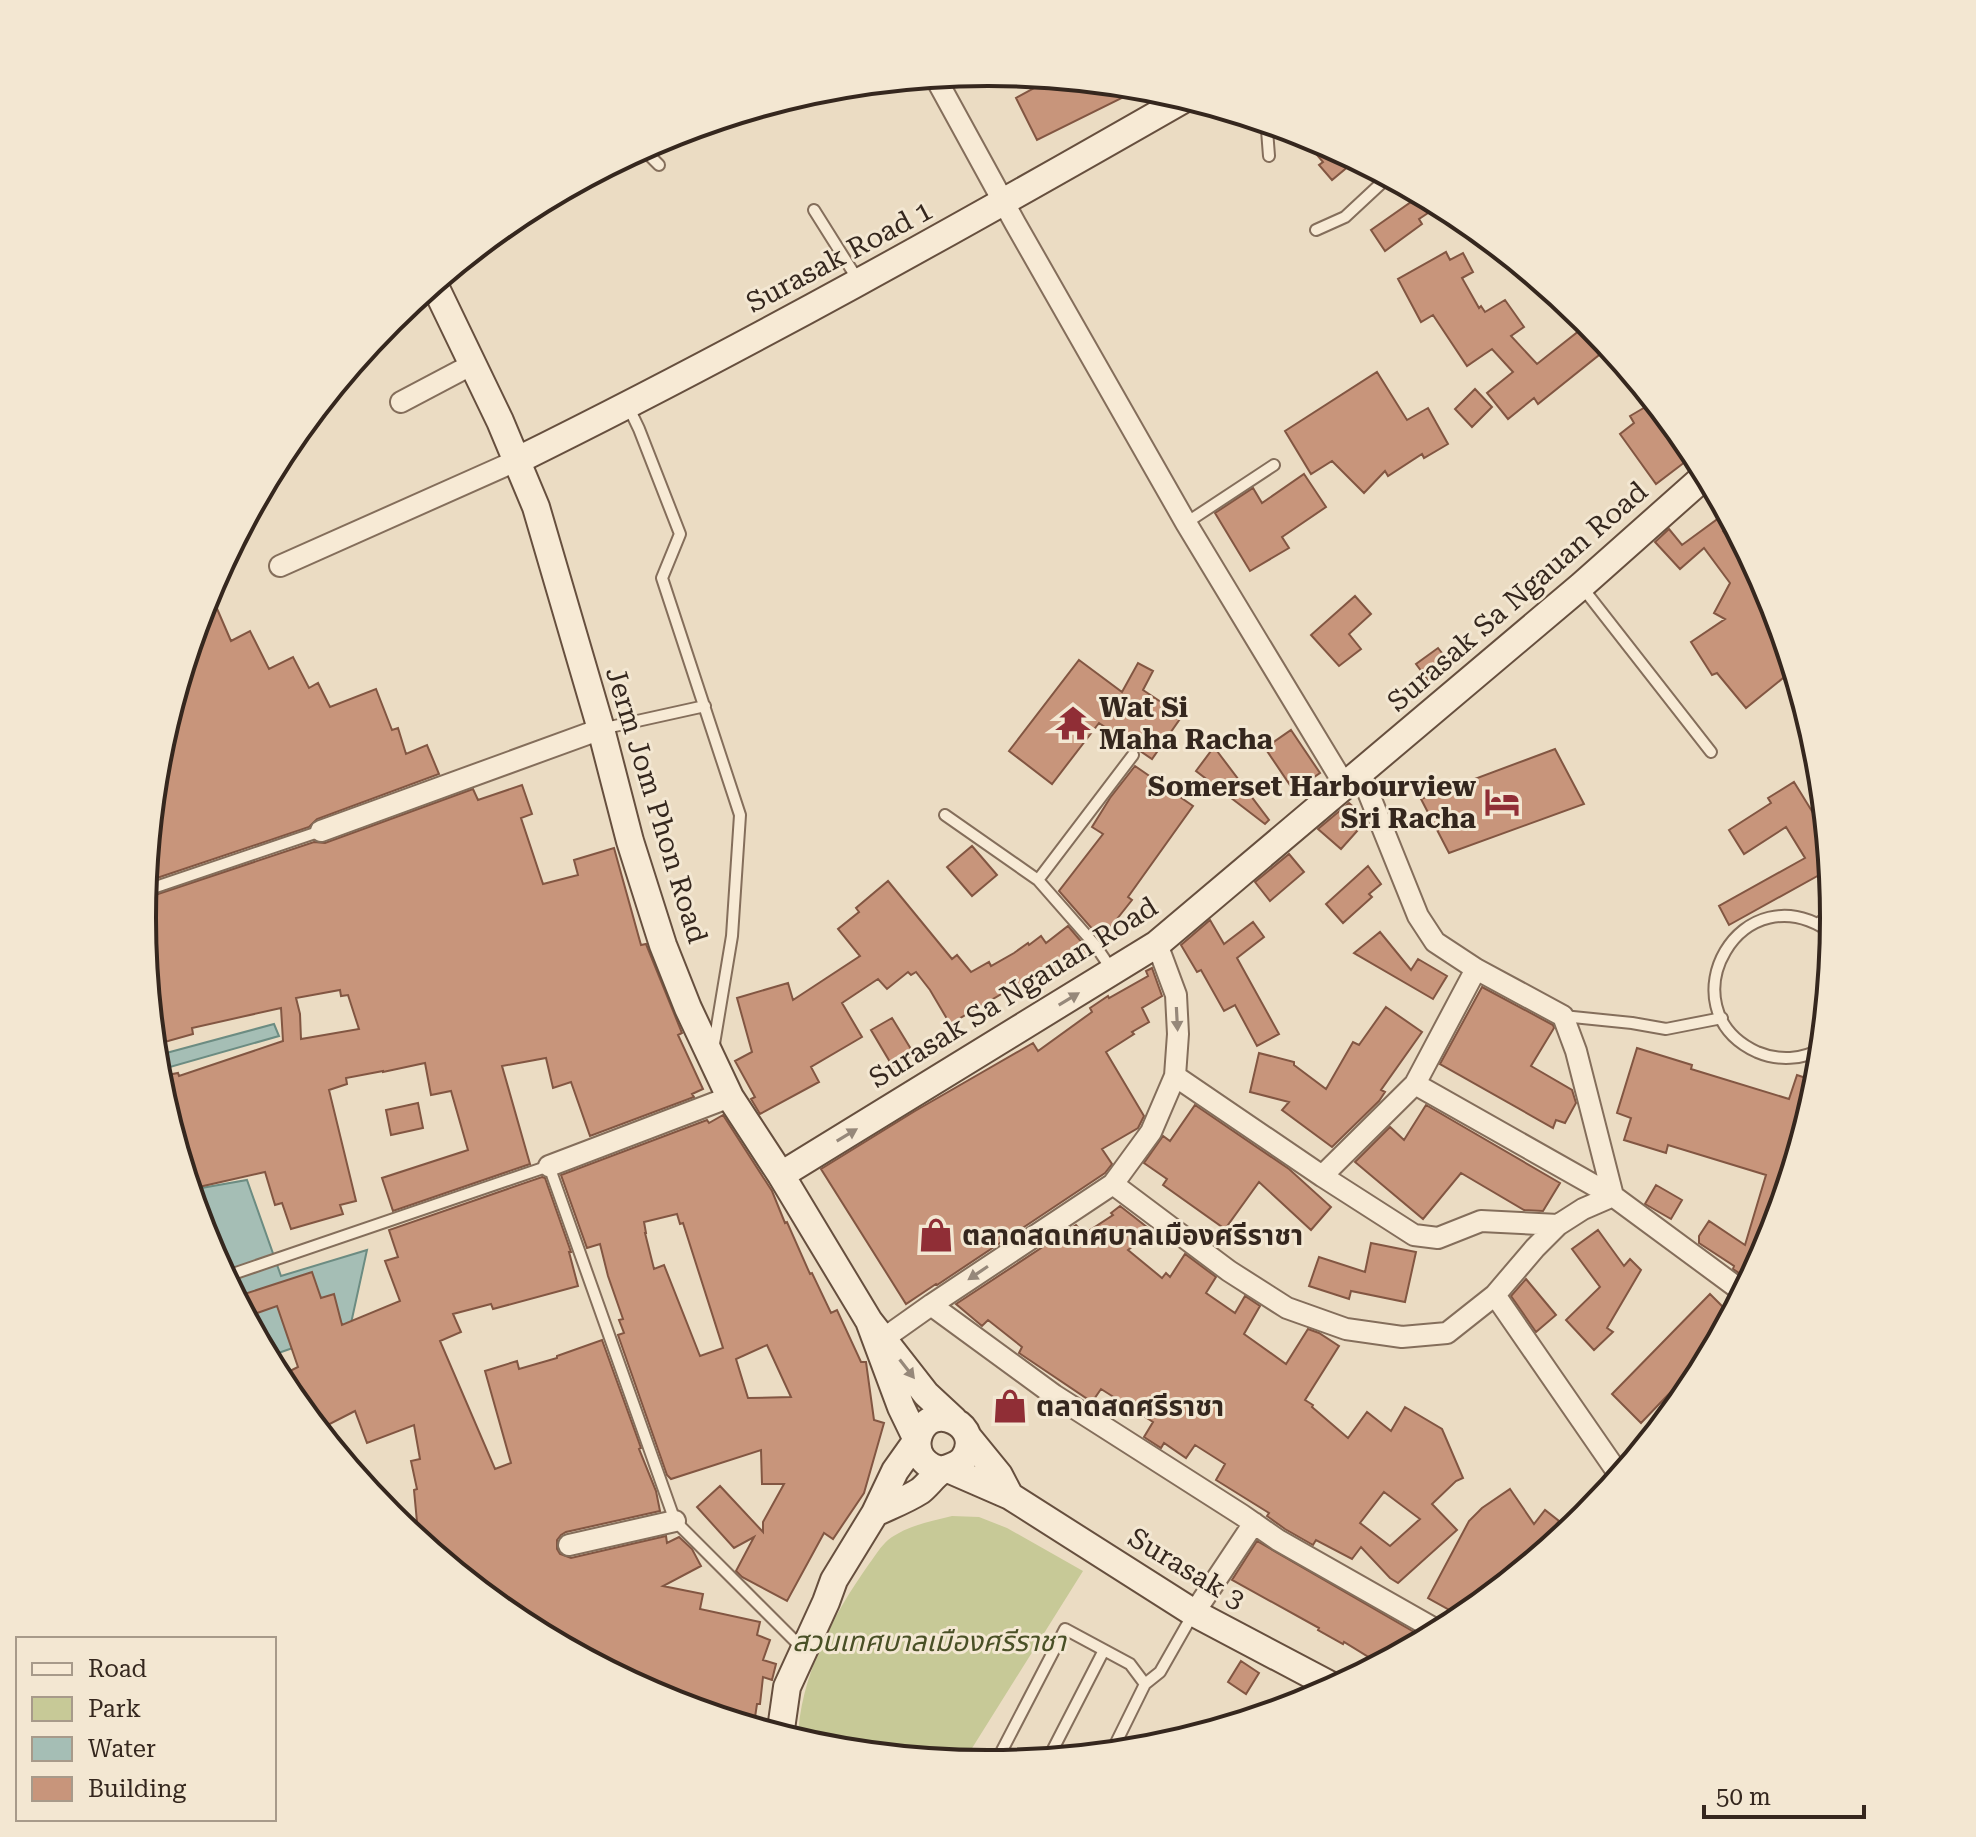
<svg xmlns="http://www.w3.org/2000/svg" width="1976" height="1837" viewBox="0 0 1976 1837" font-family="'Roboto Serif','Noto Sans Thai',serif">
	<rect width="100%" height="100%" fill="#ebdcc3"/>
	<path fill="#c7c997" d="M952 1516 979 1517 1007 1528 1083 1571 964 1761 963 1763 822 1749 798 1741C799 1678 833 1615 869 1564 875 1556 881 1546 888 1540 906 1526 931 1521 952 1516Z"/>
	<path fill="#a5beb5" stroke="#6c8c82" stroke-width="2" d="M274 1024 279 1036 156 1071 155 1056Z
		M247 1180 281 1276 367 1250 350 1328 267 1357 206 1242 190 1190Z"/>
	<path fill="#c8957b" stroke="#825642" stroke-width="2" fill-rule="evenodd" d="M1027 76 1109 84 1144 87 1037 140 1016 98 1034 88Z
		M1298 132 1312 137 1356 160 1332 180 1319 165 1323 162Z
		M1421 195 1440 205 1419 219 1422 224 1385 251 1371 230Z
		M1446 252 1450 260 1463 253 1473 272 1462 278 1479 308 1481 306 1485 312 1505 300 1524 327 1511 336 1537 364 1589 323 1609 347 1538 404 1534 398 1508 419 1487 393 1513 372 1492 349 1467 366 1433 315 1421 322 1398 279Z
		M1377 372 1407 420 1428 408 1448 444 1424 458 1422 454 1388 476 1385 471 1364 493 1332 461 1311 474 1285 431Z
		M1475 389 1492 407 1472 427 1455 409Z
		M1654 402 1694 452 1682 459 1685 462 1656 484 1620 434 1634 423 1630 416Z
		M1304 474 1326 507 1282 537 1289 548 1250 571 1215 513 1253 488 1262 503Z
		M1723 515 1730 524 1723 531 1737 550 1744 545 1770 595 1793 670 1746 708 1717 673 1712 675 1691 642 1725 619 1714 613 1730 583 1704 548 1680 569 1655 542 1669 529 1682 545Z
		M1355 596 1371 614 1349 634 1361 649 1339 666 1311 635Z
		M215 604 231 641 250 631 269 669 293 657 309 688 318 683 330 707 376 689 392 730 398 728 406 754 427 745 439 774 317 819 309 827 145 882 158 753 202 609Z
		M1438 648 1450 663 1428 680 1416 664Z
		M1079 660 1122 692 1138 663 1153 671 1143 690 1182 716 1152 759 1099 723 1052 784 1009 751Z
		M1291 730 1320 773 1294 791 1265 748Z
		M1214 747 1269 820 1265 824 1196 771Z
		M1555 749 1584 804 1449 853 1421 799Z
		M1135 766 1193 806 1128 897 1132 900 1101 939 1059 891 1103 834 1092 827 1110 798Z
		M1794 782 1826 834 1830 869 1729 925 1719 906 1805 858 1786 827 1744 854 1729 830 1771 803 1768 798Z
		M522 785 532 814 521 818 543 884 578 875 574 860 614 848 641 945 646 944 682 1033 678 1035 703 1089 692 1094 694 1097 590 1136 571 1082 553 1088 546 1058 502 1066 530 1164 393 1211 382 1178 468 1150 451 1091 431 1095 425 1063 383 1072V1071L346 1078 347 1084 329 1090 356 1201 340 1205 343 1214 291 1229 282 1203 275 1205 265 1172 190 1189 157 1077 178 1073 179 1076 283 1041 281 1008 192 1028 193 1034 154 1045 142 918 143 899 314 842 325 843 473 789 478 800ZM340 990 341 996 348 995 359 1029 301 1039 300 1014 296 998Z
		M1349 803 1364 816 1366 821 1341 849 1318 829Z
		M972 846 997 875 972 896 947 867Z
		M1289 854 1304 872 1270 901 1255 882Z
		M1368 866 1381 884 1369 894 1372 897 1343 923 1326 904Z
		M888 881 952 959 957 955 971 972 989 962 991 966 1014 953 1028 943 1029 945 1041 936 1046 943 1068 926 1090 952 1071 967 1068 963 1041 984 1023 993 1017 985 950 1024 930 990 916 972 911 975 908 972 887 989 878 979 842 1003 862 1037 811 1067 819 1082 760 1114 751 1099 755 1097 735 1061 752 1052 737 998 788 983 793 1000 860 956 838 929 859 912 856 908Z
		M1210 920 1224 944 1253 922 1264 937 1237 958 1279 1034 1257 1046 1235 1005 1224 1011 1201 970 1197 972 1181 945Z
		M1380 932 1411 970 1418 959 1447 976 1433 999 1354 953Z
		M1152 968 1162 996 1142 1008 1149 1022 1132 1032 1134 1034 1106 1052 1144 1116 1138 1128 1102 1149 1112 1164 1105 1173 937 1285 936 1284 906 1304 821 1169 915 1111 1033 1043 1038 1051 1092 1012 1090 1008 1108 996 1109 998 1148 976 1146 971Z
		M1482 987 1553 1025 1554 1028 1531 1066 1572 1090 1576 1103 1565 1123 1556 1120 1553 1128 1440 1064Z
		M1386 1007 1422 1032 1381 1090 1385 1092 1379 1101 1332 1147 1282 1110 1289 1102 1250 1092 1259 1053 1294 1062V1065L1326 1089 1353 1042 1359 1045Z
		M892 1018 914 1054 893 1067 871 1030Z
		M1637 1048 1692 1065 1691 1069 1789 1099 1797 1075 1818 1082 1770 1243 1751 1278 1742 1275 1733 1269 1734 1266 1699 1243V1236L1709 1221 1745 1245 1766 1175 1668 1145 1666 1153 1624 1140 1631 1118 1617 1113Z
		M418 1103 423 1128 391 1135 386 1110Z
		M1195 1105 1289 1169 1331 1207 1311 1230 1259 1182 1225 1229 1163 1185 1167 1179 1144 1163 1163 1136 1170 1141Z
		M1426 1105 1560 1183 1543 1211 1524 1210 1461 1173 1423 1219 1355 1162 1390 1127 1404 1140Z
		M723 1115 772 1191 785 1223 787 1222 810 1274 812 1273 831 1313 837 1310 861 1362H866L874 1420 884 1423 864 1493 833 1539 824 1533 787 1601 742 1577 736 1571 754 1537 734 1548 697 1507 720 1486 763 1532V1522L784 1484H762L761 1450 671 1479 667 1475 618 1335 624 1333 619 1320 623 1319 608 1276 600 1244 587 1248 561 1175 707 1120 709 1123ZM677 1214 680 1224 683 1223 723 1348 700 1356 664 1265 654 1269 645 1233H646L644 1222ZM767 1345 791 1397 748 1398 736 1359Z
		M542 1177 545 1178 571 1252H569L578 1286 493 1309 491 1304 453 1314 461 1332 440 1341 495 1469 511 1463 485 1371 517 1361 519 1369 557 1358V1356L602 1340 641 1448 639 1449 656 1491 660 1511 566 1532 561 1535 557 1540V1549L560 1554 571 1558 666 1536 667 1543 679 1537 692 1549 701 1566 663 1586 703 1594 700 1609 760 1622 757 1635 770 1640 763 1660 776 1664 772 1680 763 1677 760 1704H757L754 1724 736 1722 664 1700 517 1622 400 1526 417 1522 414 1490 417 1489 411 1461 420 1459 414 1425 367 1443 355 1411 318 1430 284 1388 278 1377 298 1367 277 1306 246 1317 235 1297 312 1272 321 1298 334 1294 342 1325 400 1301 385 1261 398 1257 389 1230Z
		M1656 1185 1682 1200 1671 1219 1645 1204Z
		M1120 1206 1152 1231 1128 1250 1162 1278 1166 1273 1170 1277 1185 1254 1216 1277 1206 1293 1235 1313 1245 1296 1260 1306 1244 1334 1286 1364 1308 1329 1319 1333 1339 1346 1305 1400 1313 1405 1312 1407 1348 1438 1367 1412 1391 1431 1405 1407 1442 1429 1463 1478 1456 1481 1432 1504 1457 1530 1398 1583 1390 1578 1361 1547 1352 1559 1316 1540 1313 1545 1285 1529 1267 1516 1269 1513 1216 1480 1225 1464 1195 1445 1186 1458 1164 1443 1161 1448 1144 1437 1153 1422 1101 1389 1092 1402 1019 1353 1022 1347 988 1320 982 1326 956 1304 1076 1225 1084 1234 1113 1215 1111 1213ZM1384 1492 1420 1519 1390 1546 1360 1523Z
		M1598 1230 1624 1266 1630 1259 1641 1270 1607 1328 1613 1332 1594 1350 1566 1320 1600 1287 1572 1249Z
		M1371 1243 1416 1252 1405 1302 1351 1291 1349 1299 1309 1286 1319 1257 1365 1272Z
		M1526 1279 1556 1315 1536 1332 1511 1296Z
		M1710 1294 1731 1315 1713 1348 1641 1423 1612 1394Z
		M1510 1489 1534 1524 1545 1510 1559 1521 1518 1573 1464 1618 1428 1598 1469 1521 1482 1508Z
		M1257 1541 1421 1636V1642L1380 1664 1344 1642 1343 1644 1318 1630 1319 1628 1232 1580Z
		M1241 1661 1259 1673 1246 1694 1228 1682Z"/>
	<g fill="none" stroke-linecap="round" stroke-linejoin="round">
		<g stroke="#846e5b" stroke-width="14">
			<path id="lane" d="M1262 121 1267 130 1269 156
				M642 148 659 165
				M814 210 858 280
				M1316 230 1345 217 1388 177
				M628 406 639 429 680 534 662 578 740 815 732 936 714 1044
				M1186 523 1274 465
				M1582 587 1711 752
				M601 729 705 706
				M945 815 1038 880 1095 945 1112 970
				M1038 880 1133 755
				M144 891 321 831
				M1819 923 1834 912
				M1563 1016 1632 1023 1666 1029 1722 1018
				M1822 1048C1803 1060 1778 1061 1757 1052 1663 1009 1741 866 1833 934
				M224 1277 549 1166 675 1521 803 1649
				M1111 1753 1145 1684 1160 1672 1193 1614
				M1048 1759 1104 1650
				M995 1764 1065 1629 1130 1664 1145 1684"/>
		</g>
		<g stroke="#846e5b" stroke-width="24">
			<path id="street" d="M935 77 1015 223 1186 523 1344 784
				M401 402 473 364
				M280 566 518 460
				M1360 772 1418 916 1435 942 1476 969 1563 1016 1576 1051 1613 1196
				M321 831 601 729
				M1175 1076 1322 1176 1414 1235 1438 1238 1481 1221 1558 1225
				M1415 1084 1613 1196 1735 1286 1744 1291
				M549 1166 730 1097
				M1322 1176 1415 1084 1476 969
				M1113 1184 1229 1271 1287 1308 1346 1329 1402 1337 1447 1333 1495 1295 1535 1248 1558 1225 1583 1209 1613 1196
				M1495 1295 1620 1476
				M931 1305 1054 1395 1242 1515 1278 1540 1440 1632
				M883 1339 931 1305 1113 1184 1151 1132 1175 1076 1178 1034 1176 995 1157 944
				M569 1545 675 1521
				M1194 1613 1254 1523"/>
		</g>
		<g stroke="#664f3e" stroke-width="30">
			<path id="secondary" d="M434 284 500 421 536 507 601 729 630 841 663 945 688 1008 730 1097 781 1175 869 1321
				M518 460C745 348 966 224 1186 98
				M781 1175 1157 944 1581 586 1706 475
				M968 1437 999 1475 1010 1496
				M948 1469 1010 1496 1194 1613 1336 1688
				M875 1513C890 1506 906 1500 920 1491 928 1485 934 1475 943 1470 951 1466 958 1466 964 1458 985 1426 931 1399 919 1435 913 1454 926 1468 944 1470
				M780 1736 787 1687 826 1602 834 1580 875 1513 895 1471 917 1440 901 1407 869 1321 926 1394 954 1420"/>
		</g>
		<use href="#lane" stroke="#f7ead5" stroke-width="10"/>
		<use href="#street" stroke="#f7ead5" stroke-width="20"/>
		<use href="#secondary" stroke="#f7ead5" stroke-width="26"/>
	</g>
	<defs><path id="oneway-solid" d="M-6-.8H1V-3.2L6.5 0L1 3.2V.8H-6Z" transform="scale(2)"/></defs>
	<g fill="#96887a">
		<use href="#oneway-solid" transform="translate(1069 999) rotate(-31)"/>
		<use href="#oneway-solid" transform="translate(1177 1019) rotate(87)"/>
		<use href="#oneway-solid" transform="translate(847 1135) rotate(-31)"/>
		<use href="#oneway-solid" transform="translate(978 1273) rotate(146)"/>
		<use href="#oneway-solid" transform="translate(907 1369) rotate(52)"/>
	</g>
	<defs>
		<g id="temple-bare" transform="scale(2.76)"><path d="M0-6L5-2H3V0L6.5 2.5H4V6H1.5V3h-3V6H-4V2.5H-6.5L-3 0V-2H-5Z" fill="#902e36" stroke="#f3e7d2" stroke-width="2.5" paint-order="stroke"/></g>
		<g id="hotel-bare" transform="scale(2.76)"><path d="M-6-4.5h1.5V1H6V5H4.5V3h-9V5H-6ZM-4 0a1.8 1.8 0 1 1 3.6 0ZM.5 0V-2.5h3Q6-2.5 6 0Z" fill="#902e36" stroke="#f3e7d2" stroke-width="2.5" paint-order="stroke"/></g>
		<g id="shop-bare" transform="scale(2.76)"><path d="M-5-2.5h2.3a2.7 3.5 0 0 1 5.4 0H5L5.5 6h-11ZM-1.5-2.5h3a1.5 2.3 0 0 0-3 0Z" fill="#902e36" stroke="#f3e7d2" stroke-width="2.5" paint-order="stroke"/></g>
	</defs>
	<g fill-rule="evenodd">
		<use href="#temple-bare" x="1073" y="723"/>
		<use href="#hotel-bare" x="1502" y="802"/>
		<use href="#shop-bare" x="936" y="1235"/>
		<use href="#shop-bare" x="1010" y="1406"/>
	</g>
	<g text-anchor="middle" stroke-width="6" stroke-linejoin="round" paint-order="stroke">
		<g font-size="28" fill="#35271e" stroke="#f3e7d2">
			<text transform="translate(839 256) rotate(-28)" y="10">Surasak Road 1</text>
			<text transform="translate(1517 596) rotate(-41)" y="10">Surasak Sa Ngauan Road</text>
			<text transform="translate(657 805) rotate(73)" y="10">Jerm Jom Phon Road</text>
			<text transform="translate(1013 992) rotate(-32)" y="10">Surasak Sa Ngauan Road</text>
			<text transform="translate(1187 1568) rotate(31)" y="10">Surasak 3</text>
		</g>
		<g font-size="28" font-weight="bold" fill="#35271e" stroke="#f3e7d2" text-anchor="start">
			<text x="1099" y="717">Wat Si<tspan x="1099" dy="32">Maha Racha</tspan></text>
			<text x="1476" y="796" text-anchor="end">Somerset Harbourview<tspan x="1476" dy="32">Sri Racha</tspan></text>
			<text x="962" y="1245">ตลาดสดเทศบาลเมืองศรีราชา</text>
			<text x="1036" y="1416">ตลาดสดศรีราชา</text>
		</g>
		<g font-size="28" font-style="italic" fill="#495026" stroke="#f3e7d2">
			<text x="929" y="1651">สวนเทศบาลเมืองศรีราชา</text>
		</g>
	</g>
	<path d="M0 0H1976V1837H0ZM156 918a832 832 0 1 1 1664 0a832 832 0 1 1-1664 0Z" fill="#f3e7d2" fill-rule="evenodd"/>
	<path fill="none" stroke="#35271e" stroke-width="4" d="M156 918a832 832 0 1 1 1664 0a832 832 0 1 1-1664 0Z"/>
	<rect x="16" y="1637" width="260" height="184" fill="#f3e7d2" stroke="#a79a8a" stroke-width="2"/>
	<rect x="32" y="1663" width="40" height="12" fill="#f7ead5" stroke="#a79a8a" stroke-width="2"/>
	<text x="88" y="1677" font-size="24" fill="#35271e">Road</text>
	<rect x="32" y="1697" width="40" height="24" fill="#c7c997" stroke="#a79a8a" stroke-width="2"/>
	<text x="88" y="1717" font-size="24" fill="#35271e">Park</text>
	<rect x="32" y="1737" width="40" height="24" fill="#a5beb5" stroke="#a79a8a" stroke-width="2"/>
	<text x="88" y="1757" font-size="24" fill="#35271e">Water</text>
	<rect x="32" y="1777" width="40" height="24" fill="#c8957b" stroke="#a79a8a" stroke-width="2"/>
	<text x="88" y="1797" font-size="24" fill="#35271e">Building</text>
	<path d="M1704 1805v12h160v-12" fill="none" stroke="#35271e" stroke-width="4"/>
	<text x="1716" y="1805" font-size="24" fill="#35271e" stroke="#f3e7d2" stroke-width="6" paint-order="stroke">50 m</text>
</svg>
